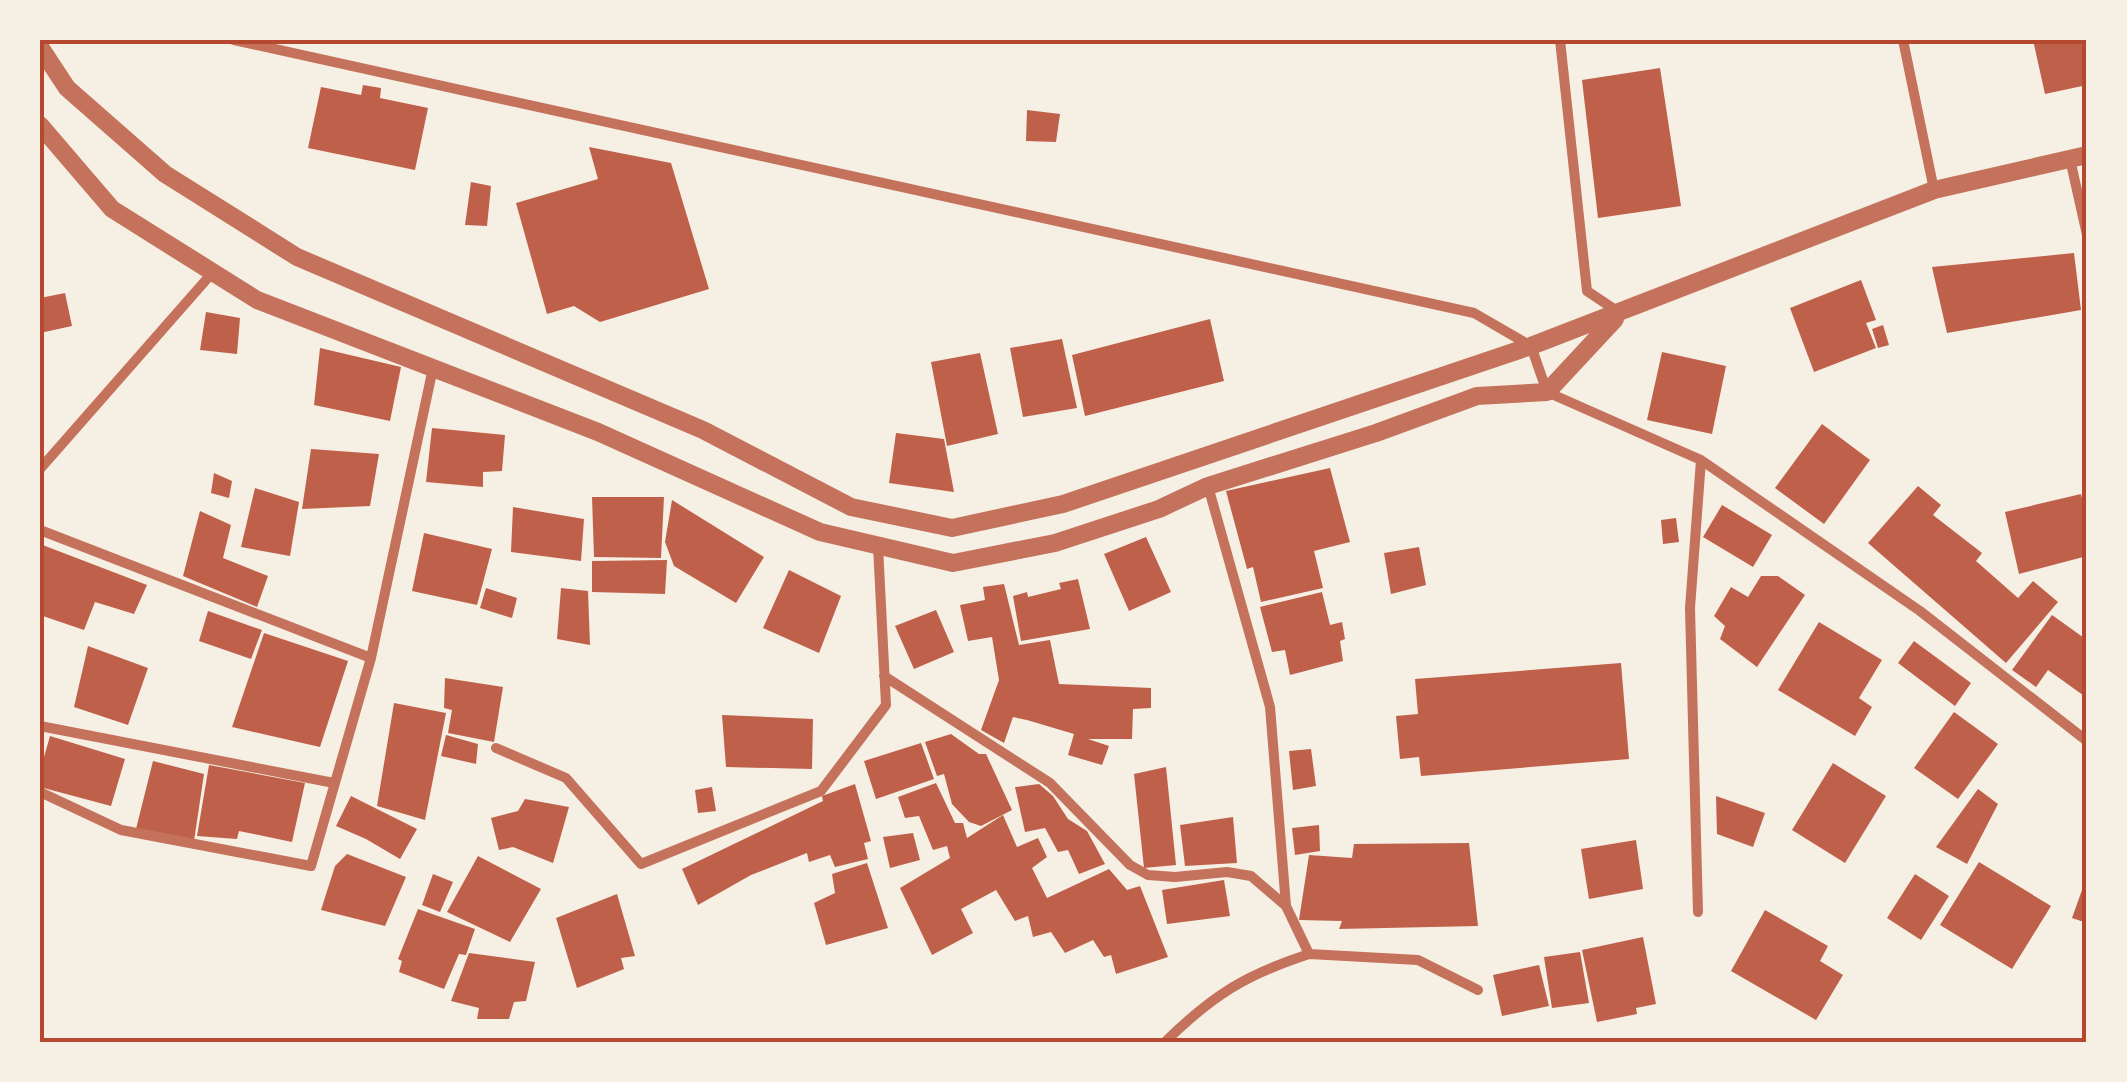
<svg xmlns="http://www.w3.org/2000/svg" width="2127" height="1082" viewBox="0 0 2127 1082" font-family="'Playfair Display',serif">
	<rect width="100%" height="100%" fill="#f6efe4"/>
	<path fill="#bf614a" d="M2033 40H2087V85L2045 94Z
		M1660 68 1681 206 1598 218 1582 80Z
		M363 85 381 88 380 98 428 108 415 170 308 148 321 87 361 95Z
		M1027 110 1060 114 1056 142 1026 141Z
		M589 147 671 163 709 289 600 322 574 306 547 314 516 203 598 179Z
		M471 182 491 186 487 226 465 225Z
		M2074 253 2081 310 1947 333 1932 267Z
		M1861 280 1876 320 1866 323 1876 348 1814 372 1790 308Z
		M65 293 72 326 40 333V298Z
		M206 312 240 318 237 354 200 350Z
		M1210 319 1224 381 1085 416 1072 355Z
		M1883 325 1889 345 1878 348 1872 329Z
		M1062 339 1077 408 1023 417 1010 348Z
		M320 348 401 367 390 421 314 405Z
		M1662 352 1726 366 1712 434 1647 420Z
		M980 353 998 434 947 446 931 362Z
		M1822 424 1870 460 1824 524 1775 488Z
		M432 428 505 435 502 471 483 472V487L426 482Z
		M896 433 944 439 954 492 889 483Z
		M311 449 379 454 370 506 302 509Z
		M1330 468 1350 542 1314 551 1323 588 1261 602 1253 567 1247 569 1226 491Z
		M214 473 232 481 229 498 211 493Z
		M1918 486 1941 505 1933 515 1982 553 1976 561 2018 598 2033 581 2058 602 2006 663 1868 543Z
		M255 488 299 502 290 556 241 547Z
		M2081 494 2087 520V556L2019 574 2005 512Z
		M592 497H664L661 558 594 557Z
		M672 500 764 557 736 603 674 566 665 542Z
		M1722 505 1772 535 1753 567 1703 537Z
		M513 507 584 519 581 561 511 552Z
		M200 511 231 525 223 558 268 576 257 607 183 576Z
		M1676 518 1679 542 1663 544 1661 520Z
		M424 533 492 549 477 605 412 591Z
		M1146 537 1171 592 1129 611 1104 554Z
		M40 544 147 585 134 614 95 602 84 630 40 615Z
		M1419 547 1426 585 1391 594 1384 553Z
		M667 560 665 594 592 592V561Z
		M789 570 841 596 819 653 763 628Z
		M1761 576H1778L1805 595 1757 667 1720 639 1725 626 1714 616 1731 587 1748 597Z
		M1078 579 1090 629 1021 641 1013 596 1027 592 1028 597 1061 589 1059 583Z
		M1004 584 1019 645 1050 640 1059 684 1151 688V708L1133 709 1132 739H1088L1109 746 1102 765 1068 755 1074 734 1027 720 1013 717 1004 743 981 730 999 680 992 637 968 641 960 605 985 600 983 587Z
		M486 588 517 598 512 618 480 608Z
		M561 588 588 591 590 645 557 639Z
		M1322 592 1330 625 1342 622 1345 639 1340 641 1343 661 1290 675 1285 650 1272 652 1260 607Z
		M936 610 954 652 914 669 895 626Z
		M208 611 262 630 251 659 199 641Z
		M2052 615 2087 640V698L2048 670 2036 687 2012 670Z
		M1819 622 1882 660 1859 698 1872 707 1855 736 1778 690Z
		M264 633 348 661 320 747 232 727Z
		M1914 641 1971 683 1955 706 1898 663Z
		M88 646 148 668 128 725 74 707Z
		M1621 663 1629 759 1421 776 1419 757 1400 759 1396 716 1418 714 1415 679Z
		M445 678 503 687 494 742 448 733 452 710 444 708Z
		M394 703 446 713 425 820 377 806Z
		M1954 712 1998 744 1958 799 1914 768Z
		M722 715 813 719 812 769 726 767Z
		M951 734 979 754H986L1012 810 981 826 969 822 952 804 944 774 937 776 925 742Z
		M446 735 478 744 476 764 441 756Z
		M50 736 125 759 111 806 40 787V771Z
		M921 743 934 779 876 799 864 761Z
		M1311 749 1316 786 1293 790 1289 751Z
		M153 761 204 774 194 841 136 829Z
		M1833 763 1886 796 1845 863 1792 830Z
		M209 765 305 783 292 842 239 831 237 839 197 836Z
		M1166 767 1176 865 1144 868 1134 774Z
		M936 783 955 823H963L967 838 1003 815 1017 847 1038 838 1047 857 1032 868 1047 898 1109 869 1127 890 1140 886 1168 957 1116 974 1111 955 1104 957 1093 940 1065 953 1051 932 1033 937 1028 916 1015 921 996 890 961 909 973 933 932 955 900 888 950 858 947 846 933 850 919 816 905 818 898 797Z
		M855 784 871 841 864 843 868 859 835 867 830 855 809 862 807 853 751 875 698 905 682 869 823 801 822 796Z
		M1039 784 1053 796 1068 819 1087 831 1105 864 1079 874 1068 850 1058 852 1045 828 1025 832 1015 787Z
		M712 787 716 811 698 813 695 790Z
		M1978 789 1998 804 1967 864 1936 847Z
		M351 796 417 829 400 859 366 839 336 826Z
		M1716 796 1765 813 1753 847 1717 834Z
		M525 799 569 807 553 863 513 847 499 850 491 818 518 811Z
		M1233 817 1237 863 1185 866 1180 825Z
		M1319 825 1320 851 1295 855 1292 828Z
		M913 833 920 860 890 868 883 837Z
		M1636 840 1643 889 1589 899 1581 849Z
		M1469 843 1478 926 1339 929 1342 921 1299 920 1309 855 1352 858 1354 844Z
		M347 854 406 877 385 926 321 910 335 866Z
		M478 856 541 889 510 942 447 912Z
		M1979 862 2051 906 2012 969 1940 925Z
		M867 863 888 928 826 945 814 903 835 893 832 874Z
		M433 874 453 882 440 912 422 905Z
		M1915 874 1949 896 1921 940 1887 918Z
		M2087 876V923L2072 918Z
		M1224 880 1230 916 1167 924 1162 890Z
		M617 894 635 956 621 958 624 969 577 988 556 918Z
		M418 909 475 929 466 955 459 954 444 989 399 972 402 961 398 959Z
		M1765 910 1828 946 1820 961 1843 975 1816 1020 1731 971Z
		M1643 937 1656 1004 1636 1008 1637 1014 1597 1022 1582 950Z
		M1580 952 1589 1003 1552 1008 1544 957Z
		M469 953 535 962 526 1001 514 1002 509 1019H477L479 1008 451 1001Z
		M1539 965 1549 1006 1502 1016 1493 975Z"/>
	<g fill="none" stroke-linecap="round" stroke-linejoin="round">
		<path stroke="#c5725c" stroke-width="10" d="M234 40 1474 313 1531 346 1547 392 1701 460 1920 611 2087 741
			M1560 40 1587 291 1620 313
			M1903 40 1934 190
			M2070 159 2087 235
			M40 469 213 272
			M1208 486 1270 707 1286 906 1309 954 1418 960 1478 990
			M40 530 371 658 433 368
			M884 676 1050 783 1130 865 1148 875 1175 877 1227 872 1251 876 1286 906
			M40 726 334 783
			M496 748 566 778 641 864 821 791 886 705 878 546
			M40 792 121 830 311 866 371 658
			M1698 912 1690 608 1701 460
			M1165 1042C1213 995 1245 975 1309 954"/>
		<path stroke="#c5725c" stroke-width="18" d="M40 47 67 88 165 174 297 257 703 430 851 507 952 528 1063 504 1531 346 1934 190 2087 155
			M40 125 112 209 257 300 598 432 820 532 953 563 1055 543 1159 509 1208 486 1376 433 1477 396 1547 392 1615 319"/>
	</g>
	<rect width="2127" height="1082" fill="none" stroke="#f6efe4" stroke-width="85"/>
	<rect x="42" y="42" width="2042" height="998" fill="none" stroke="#b5482f" stroke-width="4"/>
</svg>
